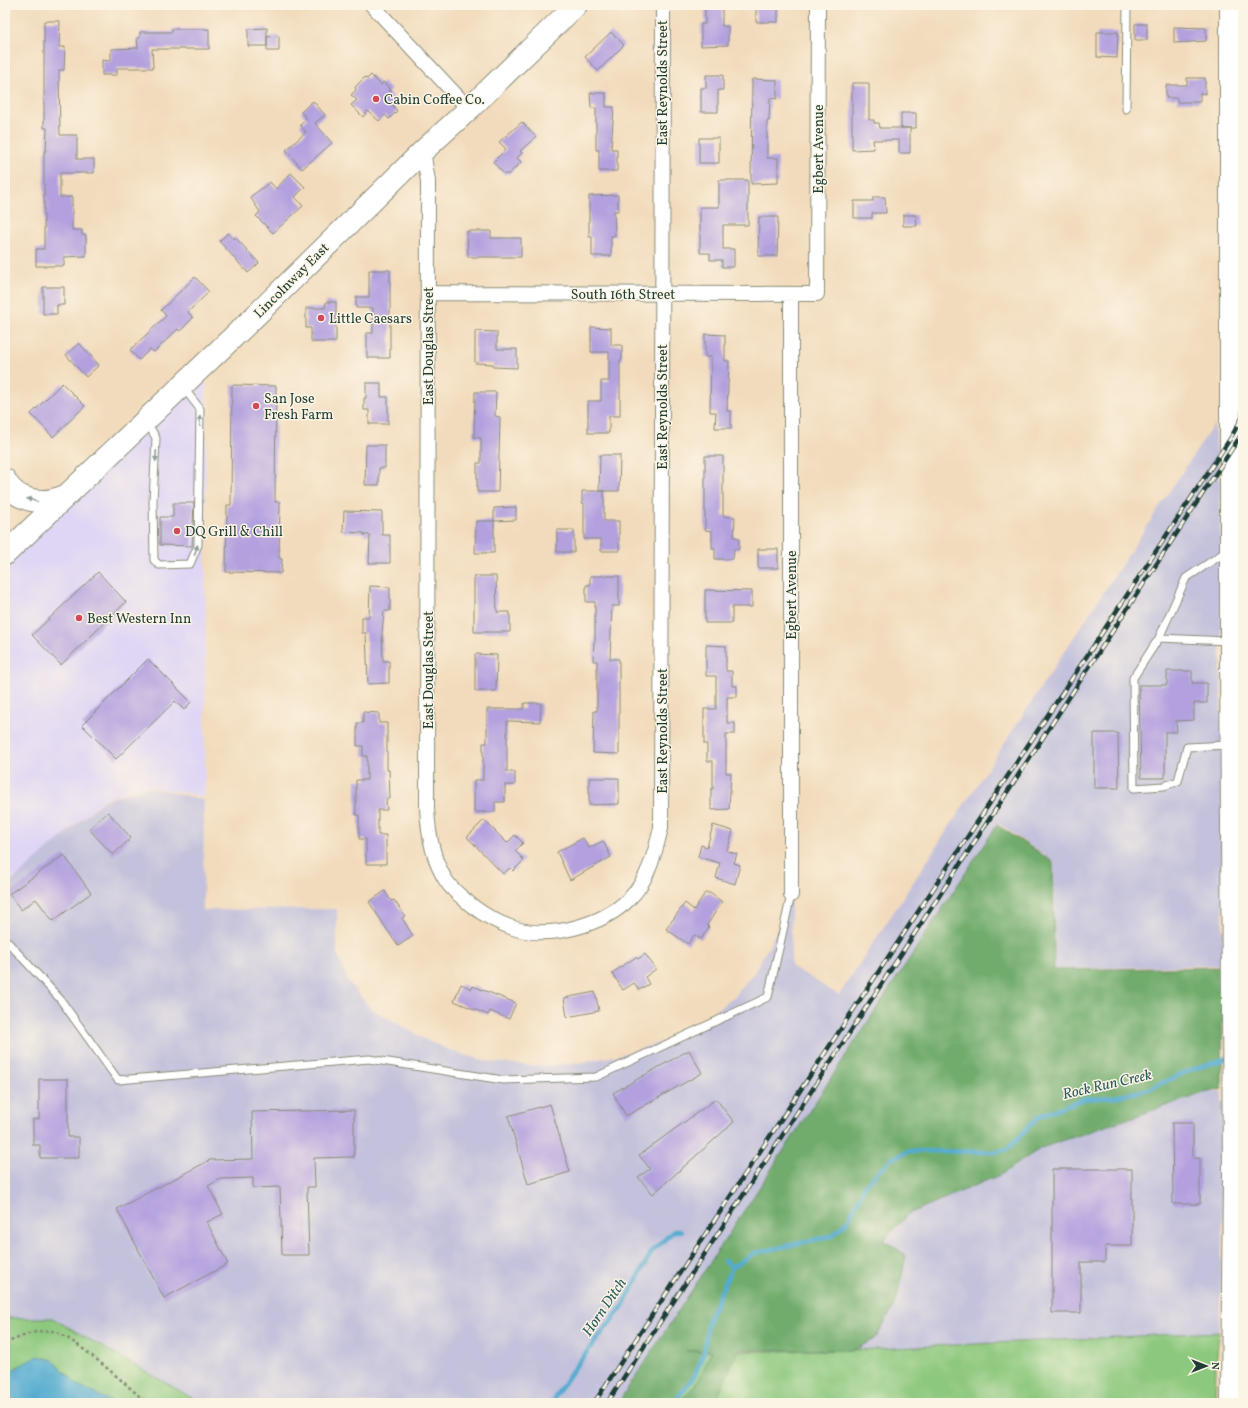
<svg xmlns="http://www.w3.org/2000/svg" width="1248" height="1408" viewBox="0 0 1248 1408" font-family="Vollkorn,serif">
	<rect width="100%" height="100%" fill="#fcf5e5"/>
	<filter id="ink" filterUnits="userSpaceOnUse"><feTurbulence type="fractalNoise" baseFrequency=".025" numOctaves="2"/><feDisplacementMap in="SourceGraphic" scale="8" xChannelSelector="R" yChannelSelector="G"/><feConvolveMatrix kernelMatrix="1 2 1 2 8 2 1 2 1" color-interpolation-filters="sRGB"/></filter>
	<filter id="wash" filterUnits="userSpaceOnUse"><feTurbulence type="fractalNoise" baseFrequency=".012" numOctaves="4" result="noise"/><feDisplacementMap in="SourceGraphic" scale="16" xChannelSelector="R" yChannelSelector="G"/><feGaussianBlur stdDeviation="0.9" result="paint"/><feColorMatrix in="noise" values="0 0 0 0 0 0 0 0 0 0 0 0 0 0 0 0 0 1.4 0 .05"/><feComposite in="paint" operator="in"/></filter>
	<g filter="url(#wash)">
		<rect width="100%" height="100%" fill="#f2dbbc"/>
		<path fill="#dfd5f5" d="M206 363 205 797 147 786 104 799 5 888V555Z"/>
		<path fill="#c3c1db" d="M1243 22V415L1239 413V31Z
			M1214 424 1220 486 1223 965 1055 969 1054 862 999 824 618 1403H201L52 1318H5V887L104 800 148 787 204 800 203 910 337 909V953L348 981 370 1008 430 1042 460 1054 492 1062 536 1066 580 1063 623 1054 662 1042 701 1021 735 996 754 972 769 946 782 921 791 895V966L839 995Z
			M1222 1091 1224 1177 1219 1332 854 1350 876 1338 884 1240 908 1214 1002 1174 1041 1148 1204 1093Z
			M1237 1270H1243V1403H1237Z"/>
		<path fill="#8cc87d" stroke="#568258" d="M5 1318H52L201 1403H5Z
			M1219 1332 1216 1366 1215 1403H668C687 1391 696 1372 704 1352L854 1350Z"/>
		<path fill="#71ac6c" stroke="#487450" d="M997 825 1053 862 1054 970 1223 967 1222 1089 1204 1093 1041 1148 1002 1174 908 1214 884 1240 906 1255 897 1300 876 1338 854 1350H738L715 1403H677C695 1390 704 1371 711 1351H686L704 1352C697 1369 688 1395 669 1403 661 1406 629 1403 618 1403Z"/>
		<path fill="#52abd0" stroke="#387482" d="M38 1356 53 1360 78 1385 114 1403H5V1374Z"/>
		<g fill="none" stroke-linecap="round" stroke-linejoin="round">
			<path stroke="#52abd0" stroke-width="4.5" d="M724 1261 732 1267
				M551 1403 575 1367 623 1306 652 1251 674 1231H681
				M668 1403 679 1396 695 1375 704 1352 708 1321 732 1267 755 1253 832 1236 848 1221 865 1185 891 1159 909 1151 996 1152 1008 1149 1037 1118 1056 1109 1084 1099 1114 1097 1149 1089 1193 1069 1228 1058"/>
		</g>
		<g id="blocks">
			<path fill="#b2a0df" d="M756 5H778V22H756Z
				M705 6H722V26H728V45L701 46V24H705Z
				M44 21H60L59 47H65L64 70H59L60 135H77V159H94V173H60V197H72V230H82V235H86V256L64 257V266H36V249H44V151H46L47 128H44Z
				M1135 24H1147V40H1135Z
				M1174 27 1206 28V41L1174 43Z
				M267 28V46H248V29Z
				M172 29H209V49H152L153 68H117V75H102V60L111 61V49L138 48 137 38H140V32H172Z
				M611 32 624 45 598 71 585 57Z
				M1097 32H1118L1117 58 1097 57Z
				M279 36V51H267V37Z
				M371 75 381 85 383 82 391 90 388 93 397 102 393 106 397 111 389 119 385 115 379 121 368 111 363 117 351 105 357 100 351 95 356 90 355 87 365 77 367 79Z
				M706 75H723V90H718V112H701V88H706Z
				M1187 78H1205V94L1200 93V102H1177V98H1166V85H1187Z
				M752 79 777 80V99L770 98 769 121H767V158H778V183L751 184Z
				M852 83H869V120H874V123H879L880 128H910V153H899V140H873L874 149 852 150Z
				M590 93H606V107H614L611 149H617V171H599V150H596V108H591Z
				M313 101 325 115 315 123 332 143 302 169 286 150 306 132 300 125 307 119 301 112Z
				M901 113H916V128H901Z
				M522 122 536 137 520 151 522 153 517 158 521 162 509 174H504L493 162 506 149 499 142Z
				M699 138H719V163H699Z
				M291 173 305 187 295 197 303 206 273 233 256 216 260 212 250 197 270 182 276 189Z
				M719 180H748V225H723V249H734V267H722V260H710V253H700V207H719Z
				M618 195V211H614L615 236H611V256H592V237H589V196Z
				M873 197H885L886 213H872V218H854V201H873Z
				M903 215H916L917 226H903Z
				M759 217H778L777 256H758Z
				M467 231H491V238H521V257H468Z
				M228 233 233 239 235 237 259 263 248 273 219 241Z
				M369 270H390V358H367V333H373V308H356V297H369Z
				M195 277 209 292 188 312 193 318 180 331 178 329 154 352 150 349 139 360 130 350 166 316 161 310Z
				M43 287H64V305H57V314H43Z
				M326 302H336V342H311V328H306V308H325Z
				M591 327 611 328V345H622V360H620V416H609V433H588V401H601V381H609V352H591Z
				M475 331 497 332V349H517V368L493 367V364L475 363Z
				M705 334 725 335V361H729L727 411H731V428H715L716 412H710L711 357H705Z
				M79 343 99 365 86 377 66 355Z
				M62 383 85 406 53 437 31 414Z
				M366 383H381V397H388V424H369V410H364V398H366Z
				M232 385 276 386 275 502H280L279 558 282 559 281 573 226 572 227 505H231Z
				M475 392H496L495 416 500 417 498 492H477V463H481V438L474 437Z
				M366 445H385V468H379V485H365Z
				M600 455H620L619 491H599Z
				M705 456H723V516L735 517 734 537 739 538V549H734L733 559H715V548H712V531L705 530Z
				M582 491H604V521H619V551H601V539H584V503H582Z
				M173 503H194L192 546 160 545V517H173Z
				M516 507V520L494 521V508Z
				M344 511 382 512V535H390V563H369L370 535H364V533L343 532Z
				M476 521H494V553H475Z
				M557 530H574V552H557Z
				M758 549H778V568H758Z
				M98 572 126 602 61 665 32 635Z
				M474 576H496L497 612H510V632H474Z
				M590 576H619V606H612L610 659H619V754L593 753 594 711H597V661H593L594 642H595V602H586V585H590Z
				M370 586 390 587V611H384L382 633 383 661H389V683L368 684 366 633H362V617H369Z
				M705 590 752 591V607H732V623H705Z
				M706 645 726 646V671H732V686H737V697H727V723H735V734H726V773H731L729 809 711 810V789H713V761H707V744H704V709H716V676H706Z
				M475 654 497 655 496 691H475Z
				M148 659 191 702 184 710 175 701 116 759 82 725Z
				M1167 671H1192V683H1207V703H1194V720L1176 721 1177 732H1165V778H1141L1139 685H1167Z
				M524 703H541L540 722 507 721V772H515V785H505V802H495V812H474V780H483V743H487V709H524Z
				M363 712 379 713V723H387V770H389L390 799H386L387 810H378V835H386V864H366V839H359V815H356V780H367V756H363V746H357V723H363Z
				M1094 733H1118L1119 788H1094Z
				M589 778H619V804L589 805Z
				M108 812 131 838 113 855 89 829Z
				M484 820 507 843 515 835 523 843 515 851 524 860 513 871 510 868 503 874 467 837Z
				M713 825 733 831 727 851 737 854 734 863 740 865 735 884 716 878 720 863 698 857 701 845 707 847Z
				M583 838 589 848 603 841 611 857 570 880 557 852Z
				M64 855 91 893 53 921 36 899 21 910 9 894Z
				M385 891 391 901 394 900 405 916 402 918 413 936 398 946 369 902Z
				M705 893H710L722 902 707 925 709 927 701 939 694 935 688 944 666 929 685 903 694 910Z
				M645 954 656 969 645 977 649 984 639 990 634 983 623 990 612 973 636 957 638 959Z
				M461 984 472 989 473 986 516 1003 509 1019 490 1011 488 1015 454 1001Z
				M595 992 599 1011 567 1017 564 998Z
				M689 1050 702 1073 626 1116 613 1093Z
				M39 1079H68V1137H79V1158H40V1145H33V1119H39Z
				M716 1099 734 1122 653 1194 638 1177 650 1169 639 1155Z
				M550 1104 570 1172 528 1184 508 1116Z
				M354 1110V1157L314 1158 315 1187H307L309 1255H282L280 1187 253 1188V1178L220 1179 208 1186 223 1214 207 1222 228 1264 164 1298 117 1209 210 1160 253 1159 252 1112Z
				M1172 1123H1193V1158H1200V1204H1173Z
				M1052 1169H1132V1246H1105V1262H1081V1313H1052Z"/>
		</g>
	</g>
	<g filter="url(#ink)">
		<use href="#blocks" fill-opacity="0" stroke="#888c78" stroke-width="1"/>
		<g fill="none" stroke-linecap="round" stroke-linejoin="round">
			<g stroke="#888c78" stroke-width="9">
				<path id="lane" d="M1126 109 1127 5
					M147 422 156 438 153 502 154 560 159 565 190 564 198 545 200 409 183 387
					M1227 551 1186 578 1159 638 1228 641
					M1159 638 1133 678 1134 788 1164 786 1178 781 1187 747 1228 745
					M5 939 60 999 118 1080 369 1059 503 1080 596 1077 768 997 791 895"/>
			</g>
			<g stroke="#888c78" stroke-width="16">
				<path id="street" d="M372 5 469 109
					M423 151 428 181 427 807C428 833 432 860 447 882 453 891 463 898 471 905 484 915 498 923 513 928 549 940 603 925 629 899 648 881 655 853 661 828L663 5
					M428 293 817 294 818 5
					M791 294V895"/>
			</g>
			<g stroke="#888c78" stroke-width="22">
				<path id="secondary" d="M1230 5V648L1233 1177 1231 1403"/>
			</g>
			<g stroke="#888c78" stroke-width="24">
				<path id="primary" d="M5 480C17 503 44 505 65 496"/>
			</g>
			<g stroke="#888c78" stroke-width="24">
				<path id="highway" d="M5 554 249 322 423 151 469 109 576 5"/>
			</g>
			<path stroke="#888c78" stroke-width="2.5" stroke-dasharray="3 3" stroke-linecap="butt" d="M5 1343C20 1338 36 1329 52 1331 71 1334 130 1388 147 1403"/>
			<use href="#lane" stroke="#fff" stroke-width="7"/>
			<use href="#street" stroke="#fff" stroke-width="14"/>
			<use href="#secondary" stroke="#fff" stroke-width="20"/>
			<use href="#primary" stroke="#fff" stroke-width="22"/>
			<use href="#highway" stroke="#fff" stroke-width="22"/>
			<g stroke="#1f3d34" stroke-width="4.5">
				<path id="rail" d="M594 1403 1230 439 1243 416
					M607 1403 1243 432"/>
			</g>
			<use href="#rail" stroke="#fcf5e5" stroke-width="3" stroke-dasharray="9" stroke-linecap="butt"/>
		</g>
		<defs><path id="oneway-solid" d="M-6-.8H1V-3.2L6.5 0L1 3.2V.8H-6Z"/></defs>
		<g fill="#8f9e9a">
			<use href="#oneway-solid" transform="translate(200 421) rotate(-89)"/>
			<use href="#oneway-solid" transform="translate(156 456) rotate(93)"/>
			<use href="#oneway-solid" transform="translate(32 500) rotate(-164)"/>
			<use href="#oneway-solid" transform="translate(196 550) rotate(-73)"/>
		</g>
	</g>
	<g fill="#d1495b" stroke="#fcf5e5" stroke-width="1.5">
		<circle cx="376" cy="99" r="4"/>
		<circle cx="321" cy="318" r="4"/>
		<circle cx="256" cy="406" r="4"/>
		<circle cx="177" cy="531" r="4"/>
		<circle cx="79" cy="618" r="4"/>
	</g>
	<g text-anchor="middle" stroke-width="3" stroke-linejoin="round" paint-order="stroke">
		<g font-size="14" fill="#1f3d34" stroke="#fcf5e5">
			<text transform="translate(662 83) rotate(-90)" y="5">East Reynolds Street</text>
			<text transform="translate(818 149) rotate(-90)" y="5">Egbert Avenue</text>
			<text transform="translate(291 280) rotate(-45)" y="5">Lincolnway East</text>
			<text x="623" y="299">South 16th Street</text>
			<text transform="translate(428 346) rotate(-90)" y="5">East Douglas Street</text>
			<text transform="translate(662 407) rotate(-90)" y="5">East Reynolds Street</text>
			<text transform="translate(791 595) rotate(-90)" y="5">Egbert Avenue</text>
			<text transform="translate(428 670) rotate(-90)" y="5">East Douglas Street</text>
			<text transform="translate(662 731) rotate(-90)" y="5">East Reynolds Street</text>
		</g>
		<g font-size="14" fill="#1f3d34" stroke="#fcf5e5" text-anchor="start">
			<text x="384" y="104">Cabin Coffee Co.</text>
			<text x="329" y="323">Little Caesars</text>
			<text x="264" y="403">San Jose<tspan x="264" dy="16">Fresh Farm</tspan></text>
			<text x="185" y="536">DQ Grill &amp; Chill</text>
			<text x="87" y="623">Best Western Inn</text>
		</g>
		<g font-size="15" font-style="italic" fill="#2e5e63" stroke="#fcf5e5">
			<text transform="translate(1107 1084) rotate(-13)" y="5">Rock Run Creek</text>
			<text transform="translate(604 1307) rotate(-56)" y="5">Horn Ditch</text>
		</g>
	</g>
	<rect width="1248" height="1408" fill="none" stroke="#fcf5e5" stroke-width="20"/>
	<g transform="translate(1206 1366) rotate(90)" stroke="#fcf5e5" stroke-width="3" paint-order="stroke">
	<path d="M0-3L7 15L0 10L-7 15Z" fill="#1f3d34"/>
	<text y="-6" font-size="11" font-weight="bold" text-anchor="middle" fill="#1f3d34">N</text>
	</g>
</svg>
